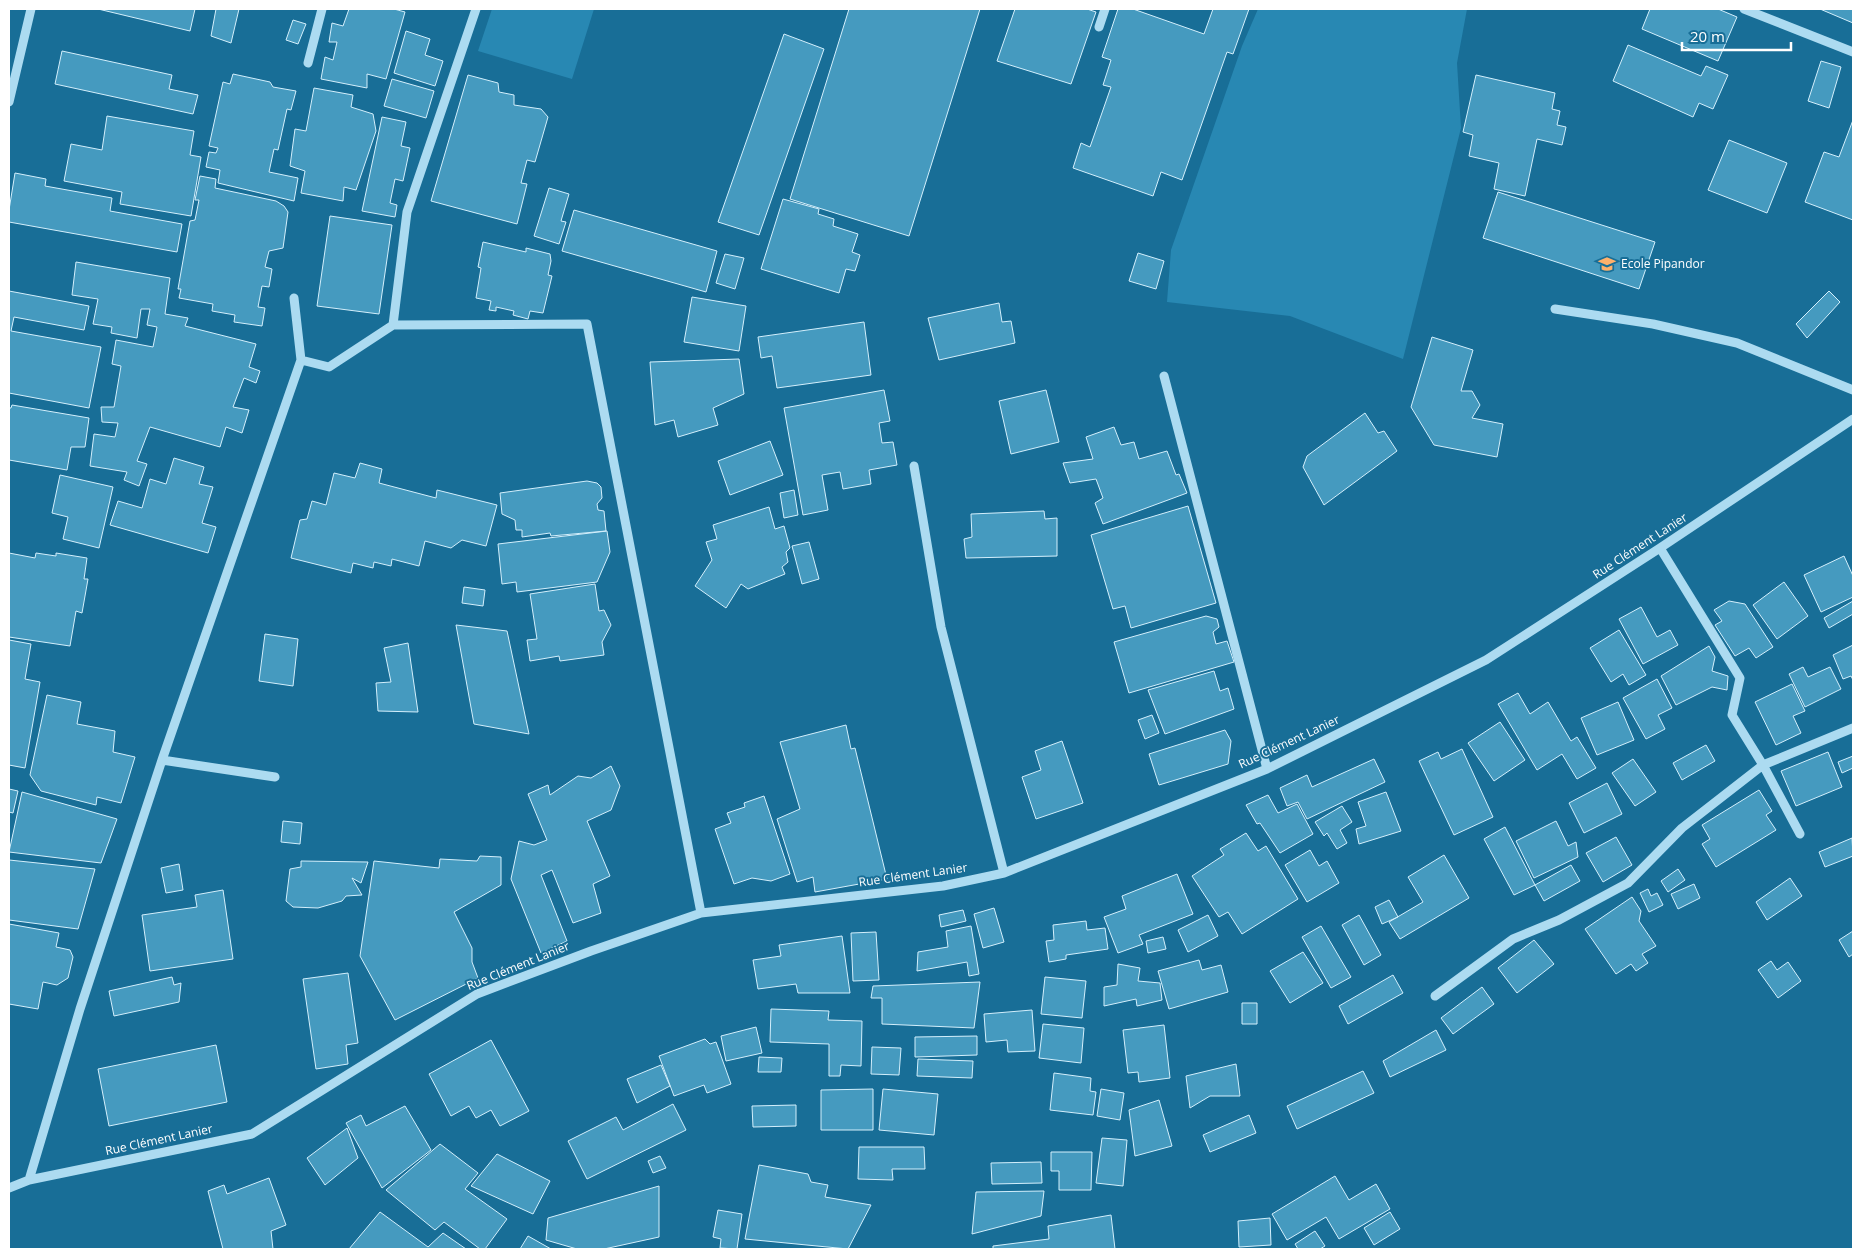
<svg xmlns="http://www.w3.org/2000/svg" width="1862" height="1258" viewBox="0 0 1862 1258" font-family="'Open Sans',sans-serif">
	<rect width="100%" height="100%" fill="#186e97"/>
	<path fill="#2888b3" d="M492 9H594L572 79 478 51Z
		M1258 9H1467L1457 63 1461 128 1403 359 1290 316 1167 302 1171 250 1242 46Z"/>
	<path fill="#459abf" stroke="#d3effc" d="M98 9H195L190 31Z
		M216 9H239L231 43 211 36Z
		M348 9H394L405 12 386 79 367 74V88L321 79 325 57 333 60 337 42H329L332 23 343 26 349 9Z
		M849 9H980L909 236 790 199Z
		M1015 9H1087L1096 12 1071 84 997 61Z
		M1118 9H1133L1204 34 1213 9H1249L1233 54 1227 52 1182 180 1161 172 1153 196 1073 168 1081 143 1090 147 1111 87 1103 85 1111 60 1102 57Z
		M1650 9H1718L1737 17 1718 61 1642 29Z
		M1820 9H1853V23Z
		M293 20 306 24 298 44 286 40Z
		M406 31 430 39 425 55 443 61 435 86 394 73Z
		M784 34 824 49 759 235 718 222Z
		M1628 45 1701 76 1706 66 1728 75 1713 109 1699 103 1693 117 1613 81Z
		M62 51 172 75 169 89 198 95 193 114 55 84Z
		M1821 61 1841 67 1829 108 1808 101Z
		M233 74 270 82 273 87 296 91 291 110 287 109 278 150 274 149 269 172 298 178 294 201 218 183 220 170 206 167 209 152 216 153 218 148 209 146 223 82 230 84Z
		M468 75 498 83 499 92 514 95V105L541 109 548 117 535 162 527 160 521 183 527 184 517 224 431 201Z
		M1476 75 1555 93 1552 109 1560 111 1557 125 1566 127 1562 145 1537 139 1525 196 1494 189 1499 163 1469 156 1473 135 1463 132Z
		M392 79 434 91 426 118 384 106Z
		M314 88 353 95 351 107 373 114 376 131 356 190 344 187 343 201 301 193 305 171 290 166 295 129 306 131Z
		M107 116 194 131 190 155 201 157 191 216 120 204 122 192 64 181 71 144 102 150Z
		M382 117 406 122 401 146 410 148 403 181 395 179 390 203 397 205 395 217 362 211Z
		M1853 120V220L1805 202 1824 152 1839 157Z
		M1729 140 1787 163 1767 213 1708 190Z
		M15 173 46 179 45 186 112 198 110 211 182 224 177 252 9 222V210Z
		M200 176 216 179 215 188 276 201 284 206 288 212 283 248 269 251 265 267 272 269 269 287 262 286 258 307 265 308 262 326 234 322 235 315 212 311 213 304 179 298 181 289H178L190 221 195 220 199 200H195Z
		M549 188 569 194 561 221 566 222 559 244 534 236Z
		M1498 192 1655 242 1639 289 1483 238Z
		M783 199 819 209 818 214 834 219 833 226 858 234 852 252 860 255 855 271 846 269 839 293 761 269Z
		M574 210 717 251 706 292 562 251Z
		M330 216 392 225 379 314 317 306Z
		M483 242 526 252V248L550 254 551 261 548 275 552 276 543 313 530 311 528 319 513 315 514 311 496 307V311L489 310 491 301 476 298 481 268 478 267Z
		M1138 253 1164 261 1156 289 1129 281Z
		M725 254 744 258 735 289 716 283Z
		M76 262 170 278 165 314 188 318 185 326 256 344 249 367 260 371 256 383 244 378 233 407 249 410 242 433 226 427 220 447 150 427 137 461 147 464 139 486 124 480 127 472 90 466 94 434 115 437 118 423 102 422 101 407H114L121 366 112 364 116 340 153 347 157 327 147 325 150 309H141L137 338 111 333 112 327 93 324 98 299 72 295Z
		M9 291 89 306 84 330 14 317 11 331 101 347 89 408 9 393Z
		M1829 291 1840 302 1807 338 1796 324Z
		M692 297 746 306 739 351 684 342Z
		M999 303 1002 322 1011 321 1015 343 939 360 928 318Z
		M864 322 871 375 777 388 772 356 761 358 758 337Z
		M1432 337 1473 350 1461 391H1472L1480 405 1472 418 1503 424 1497 457 1434 445 1411 407Z
		M739 359 744 394 713 408 718 425 678 437 674 420 655 425 650 362Z
		M884 390 890 421 879 423 882 443 893 442 897 465 869 470 871 484 843 489 840 472 822 475 828 510 803 515 784 408Z
		M1046 390 1059 442 1011 454 999 401Z
		M12 405 89 418 85 447H71L67 470 9 460V408H11Z
		M1365 413 1378 433 1384 431 1397 451 1324 505 1303 467 1307 456Z
		M1114 427 1121 445 1134 442 1139 459 1167 451 1176 475 1179 474 1187 493 1103 524 1095 503 1103 498 1096 479 1070 483 1063 463 1093 459 1086 437Z
		M770 441 783 475 730 495 718 461Z
		M174 458 204 467 199 484 213 487 202 523 216 527 208 553 110 525 118 501 142 508 150 479 166 484Z
		M360 463 382 469 379 483 436 498 437 490 497 505 486 546 462 540 451 548 425 541 419 566 392 559 391 566 374 562 373 568 353 563 351 573 291 558 300 520 307 519 312 501 326 505 334 473 355 478Z
		M60 475 113 487 99 548 63 539 68 517 52 513Z
		M587 481 597 483 601 487 602 498 597 504 598 510 604 511 606 531 551 536 550 533 522 537V530H516L515 520 502 514 500 493Z
		M794 490 798 515 784 518 780 493Z
		M1188 506 1216 603 1131 628 1125 606 1113 609 1091 535Z
		M769 507 775 529 784 526 790 548 786 552 788 562 782 567 785 574 748 589 741 584 726 608 695 586 712 560 706 542 717 539 713 525Z
		M1044 511 1045 519 1057 518V556L966 558 964 539 972 537 971 514Z
		M607 531 610 552 597 582 517 592 516 582 502 584 498 544Z
		M809 542 819 579 802 584 792 546Z
		M9 553 35 558 36 553 56 556V553L87 558 84 579H88L82 613 76 611 70 646 9 637Z
		M1844 556 1853 576V597L1821 612 1804 575Z
		M1784 582 1808 616 1777 639 1753 605Z
		M595 584 599 611 604 610 611 625 602 642 604 655 560 661 559 656 530 661 527 640 537 639 530 594Z
		M464 587 485 590 483 606 462 603Z
		M1729 601 1745 604 1773 647 1756 658 1749 648 1735 656 1715 625 1722 621 1714 610Z
		M1853 601V614L1829 628 1824 618Z
		M1641 607 1657 637 1670 630 1678 645 1643 664 1619 619Z
		M1206 616 1217 619 1219 627 1213 632 1216 644 1227 641 1234 662 1129 693 1114 642Z
		M456 625 507 631 529 734 474 724Z
		M1619 630 1646 675 1629 685 1623 674 1611 682 1590 648Z
		M265 634 298 639 293 686 259 681Z
		M9 640 31 644 25 679 40 682 25 768 9 765Z
		M408 643 418 712 378 711 376 683 391 682 384 648Z
		M1853 645V680L1851 676 1843 679 1833 655Z
		M1709 646 1715 657 1712 671 1728 676 1727 690 1712 687 1676 705 1661 676Z
		M1803 667 1808 677 1830 667 1841 689 1805 707 1789 674Z
		M1214 671 1220 691 1228 688 1234 709 1165 734 1148 690Z
		M1657 679 1672 708 1658 715 1665 729 1646 739 1623 698Z
		M1792 684 1805 711 1793 716 1801 733 1776 745 1755 702Z
		M1518 693 1530 714 1548 702 1571 741 1577 737 1596 768 1577 779 1562 754 1537 770 1498 704Z
		M47 695 81 702 77 724 115 731 113 752 135 757 121 803 97 797 96 805 41 791 30 775Z
		M1618 702 1634 740 1597 755 1581 718Z
		M1152 715 1159 733 1145 739 1138 720Z
		M1500 722 1525 760 1494 781 1468 743Z
		M846 725 851 749 855 748 887 879 815 892 813 877 797 882 777 819 800 809 780 742Z
		M1225 730 1231 741 1228 764 1159 785 1149 754Z
		M1062 741 1083 803 1036 819 1022 777 1041 770 1035 751Z
		M1706 745 1715 761 1682 780 1673 763Z
		M1462 749 1493 817 1454 835 1419 761 1438 752 1441 759Z
		M1828 752 1842 787 1796 806 1781 771Z
		M1853 756V768L1842 773 1838 762Z
		M1374 759 1385 782 1307 819 1298 802 1287 806 1280 788 1307 775 1312 787Z
		M1633 759 1656 792 1635 806 1612 773Z
		M611 766 620 786 611 810 587 821 610 876 593 884 601 913 573 923 552 870 541 875 567 941 541 953 511 879 519 841 534 845 547 840 528 794 548 785 550 795 578 776 591 778Z
		M1607 783 1622 814 1584 833 1569 803Z
		M9 789 18 791 13 813 9 812Z
		M1759 790 1772 811 1766 815 1776 830 1716 867 1702 844 1710 839 1702 825Z
		M22 792 117 819 101 863 9 852Z
		M1386 792 1401 831 1359 844 1356 829 1366 826 1358 802Z
		M1268 795 1278 813 1297 804 1313 834 1280 853 1260 823 1257 824 1246 805Z
		M764 796 790 874 771 881 752 878 734 884 715 829 731 823 727 813 745 807 744 803Z
		M1342 806 1352 822 1340 830 1347 843 1337 849 1327 833 1324 836 1315 822Z
		M283 821 302 823 300 844 281 842Z
		M1556 821 1568 846 1576 842 1578 857 1534 878 1516 841Z
		M1505 827 1535 885 1514 895 1484 839Z
		M1246 833 1258 851 1266 846 1298 899 1242 934 1228 912 1219 917 1192 876 1224 855 1220 849Z
		M1616 837 1632 865 1603 882 1586 853Z
		M1852 838 1853 856 1825 867 1819 852Z
		M1310 850 1319 866 1327 861 1339 883 1307 902 1285 865Z
		M1444 855 1469 898 1400 939 1389 922 1423 902 1408 877Z
		M480 856 501 857V885L454 912 472 948V962L478 978 395 1020 360 956 374 861 439 868 440 859 477 861Z
		M9 860 95 869 78 929 9 920Z
		M301 861 368 862 361 883 352 878 362 895 346 896 342 901 318 908 293 907 286 901 290 869 301 867Z
		M179 864 183 890 166 893 161 868Z
		M1571 865 1580 881 1544 901 1535 885Z
		M1678 869 1685 880 1668 892 1661 881Z
		M1177 874 1193 914 1139 935 1143 944 1118 953 1104 917 1126 909 1122 896Z
		M1790 878 1802 896 1767 920 1756 902Z
		M1694 884 1700 898 1678 909 1671 894Z
		M1648 889 1651 896 1657 893 1663 905 1649 912 1640 893Z
		M223 890 233 959 150 971 142 915 197 907 195 895Z
		M1632 897 1641 911 1639 921 1656 946 1642 954 1648 963 1636 971 1631 964 1616 974 1585 929Z
		M1389 900 1398 917 1382 924 1375 907Z
		M994 908 1004 942 983 948 974 914Z
		M963 910 966 921 941 927 939 915Z
		M1208 915 1218 936 1188 952 1178 930Z
		M1359 915 1381 955 1364 965 1342 925Z
		M1086 921 1087 930 1105 928 1108 949 1066 955V959L1049 962 1046 941 1054 940 1053 925Z
		M9 924 59 933 56 947 70 950 73 957 68 978 57 985 43 982 38 1009 9 1004Z
		M971 926 979 974 969 976 967 962 917 971 918 952 948 947 946 931Z
		M1321 926 1351 977 1331 988 1302 937Z
		M1853 931V954L1849 957 1839 940Z
		M876 932 879 980 853 981 851 933Z
		M842 936 850 993H798L796 984 758 989 753 960 781 956 779 945Z
		M1163 937 1166 949 1148 953 1146 941Z
		M1534 940 1554 964 1517 993 1498 968Z
		M1303 952 1323 983 1290 1003 1270 971Z
		M1199 960 1202 970 1221 965 1228 992 1169 1009 1158 971Z
		M1771 961 1777 970 1788 962 1801 981 1778 998 1758 970Z
		M1118 964 1140 968 1138 981 1160 983 1162 1000 1137 1006 1136 999 1104 1006V987L1117 985Z
		M348 973 358 1043 346 1045 348 1064 316 1069 303 979Z
		M1393 975 1403 993 1348 1024 1339 1006Z
		M172 977 174 985 181 983 179 1002 114 1016 109 991Z
		M1045 977 1086 981 1082 1018 1041 1014Z
		M980 982 974 1028 882 1024V998H871L873 986Z
		M1482 987 1494 1004 1453 1034 1441 1018Z
		M1242 1003H1257V1024H1242Z
		M771 1009 829 1011 828 1020 862 1021 861 1066 841 1065 840 1076H829V1044L770 1042Z
		M1032 1010 1035 1051 1008 1052 1007 1040 986 1042 984 1014Z
		M1043 1024 1084 1028 1081 1063 1039 1058Z
		M1164 1025 1170 1078 1139 1082 1138 1072 1128 1073 1123 1030Z
		M756 1027 762 1053 726 1061 721 1036Z
		M1436 1030 1446 1050 1390 1077 1383 1061Z
		M977 1036V1055L915 1057V1037Z
		M705 1039 710 1044 716 1042 731 1084 707 1093 704 1085 674 1096 659 1056Z
		M491 1040 529 1111 500 1126 491 1110 476 1118 469 1106 451 1116 429 1074Z
		M216 1045 227 1102 109 1126 98 1069Z
		M872 1047 901 1048 899 1075 871 1074Z
		M759 1057 782 1058 781 1072H758Z
		M918 1059 973 1061 972 1078 917 1076Z
		M1236 1064 1240 1096H1210L1190 1108 1186 1076Z
		M661 1065 670 1086 637 1103 627 1079Z
		M1363 1071 1374 1093 1297 1129 1287 1106Z
		M1054 1073 1091 1078 1090 1091 1096 1092 1093 1115 1050 1110Z
		M873 1089V1130H821V1090Z
		M883 1089 938 1094 934 1135 879 1130Z
		M1101 1089 1124 1093 1120 1120 1097 1116Z
		M1159 1100 1172 1146 1135 1156 1129 1110Z
		M673 1104 686 1130 587 1179 568 1141 616 1117 623 1130Z
		M796 1105V1126L753 1127 752 1106Z
		M405 1106 431 1150 382 1188 346 1123 361 1115 366 1126Z
		M1249 1115 1256 1133 1210 1152 1203 1135Z
		M347 1128 358 1158 325 1185 307 1158Z
		M1102 1138 1127 1140 1123 1186 1096 1183Z
		M440 1144 478 1173 465 1189 507 1219 485 1249H480L444 1222 435 1230 386 1190Z
		M859 1147H924L925 1169H892L893 1180 858 1179Z
		M1051 1152H1092L1091 1190H1059V1171H1051Z
		M497 1154 550 1181 533 1214 471 1186Z
		M660 1156 666 1168 653 1173 648 1161Z
		M1041 1162 1042 1183 992 1184 991 1163Z
		M759 1165 808 1174 811 1182 828 1185 825 1197 871 1205 848 1249 745 1239Z
		M1335 1176 1349 1200 1376 1184 1390 1209 1339 1239 1326 1217 1287 1240 1272 1214Z
		M269 1178 286 1225 271 1231 273 1249H223L208 1191 224 1185 227 1194Z
		M659 1186V1237L604 1249H577L546 1240 548 1218Z
		M1044 1191 1041 1216 972 1234 976 1192Z
		M718 1210 742 1214 737 1249 720 1248 721 1239 713 1237Z
		M380 1212 428 1247 443 1233 466 1249H349Z
		M1390 1212 1400 1229 1374 1245 1364 1228Z
		M1111 1215 1115 1249H993V1246L1049 1239 1048 1226Z
		M1270 1218 1271 1245 1239 1247 1238 1221Z
		M1315 1231 1325 1246 1320 1249H1298L1295 1244Z
		M528 1236 551 1249H520Z"/>
	<g fill="none" stroke-linecap="round" stroke-linejoin="round">
		<path stroke="#acdbf1" stroke-width="9" d="M1744 9 1853 52
			M1099 27 1105 9
			M308 63 322 9
			M9 102 31 9
			M294 298 301 360
			M1555 309 1653 324 1737 343 1853 390
			M393 325 587 324 701 913
			M1164 376 1267 769
			M914 466 941 627 1004 873
			M1660 548 1740 678 1732 715 1763 765 1800 834
			M162 760 275 777
			M1435 996 1513 939 1559 920 1628 883 1682 828 1763 765 1853 728
			M29 1180 80 1009 162 760 301 360 329 367 393 325 407 212 476 9
			M9 1188 29 1180 252 1134 477 994 591 951 701 913 943 886 1004 873 1267 769 1486 660 1660 548 1853 419"/>
	</g>
	<defs>
		<g id="school-bare" transform="scale(1.35)"><path d="M0-5L7-2L0 1L-7-2ZM-4 1L0 2.5L4 1V4Q0 6-4 4Z" fill="#ffb16b" stroke="#186e97" stroke-width="2.5" paint-order="stroke"/></g>
	</defs>
	<g fill-rule="evenodd">
		<use href="#school-bare" x="1607" y="264"/>
	</g>
	<g text-anchor="middle" stroke-width="4" stroke-linejoin="round" paint-order="stroke">
		<g font-size="12" fill="#fff" stroke="#186e97" text-anchor="start">
			<text x="1621" y="268">Ecole Pipandor</text>
		</g>
		<g font-size="12" fill="#fff" stroke="#186e97">
			<text transform="translate(1640 546) rotate(-33)" y="4">Rue Clément Lanier</text>
			<text transform="translate(1289 742) rotate(-25)" y="4">Rue Clément Lanier</text>
			<text transform="translate(913 875) rotate(-8)" y="4">Rue Clément Lanier</text>
			<text transform="translate(518 966) rotate(-22)" y="4">Rue Clément Lanier</text>
			<text transform="translate(159 1140) rotate(-12)" y="4">Rue Clément Lanier</text>
		</g>
	</g>
	<rect width="1862" height="1258" fill="none" stroke="#ffffff" stroke-width="20"/>
	<path d="M1682 42v8h109v-8" fill="none" stroke="#ffffff" stroke-width="2.5"/>
	<text x="1690" y="42" font-size="15" fill="#ffffff" stroke="#186e97" stroke-width="4" paint-order="stroke">20 m</text>
</svg>
